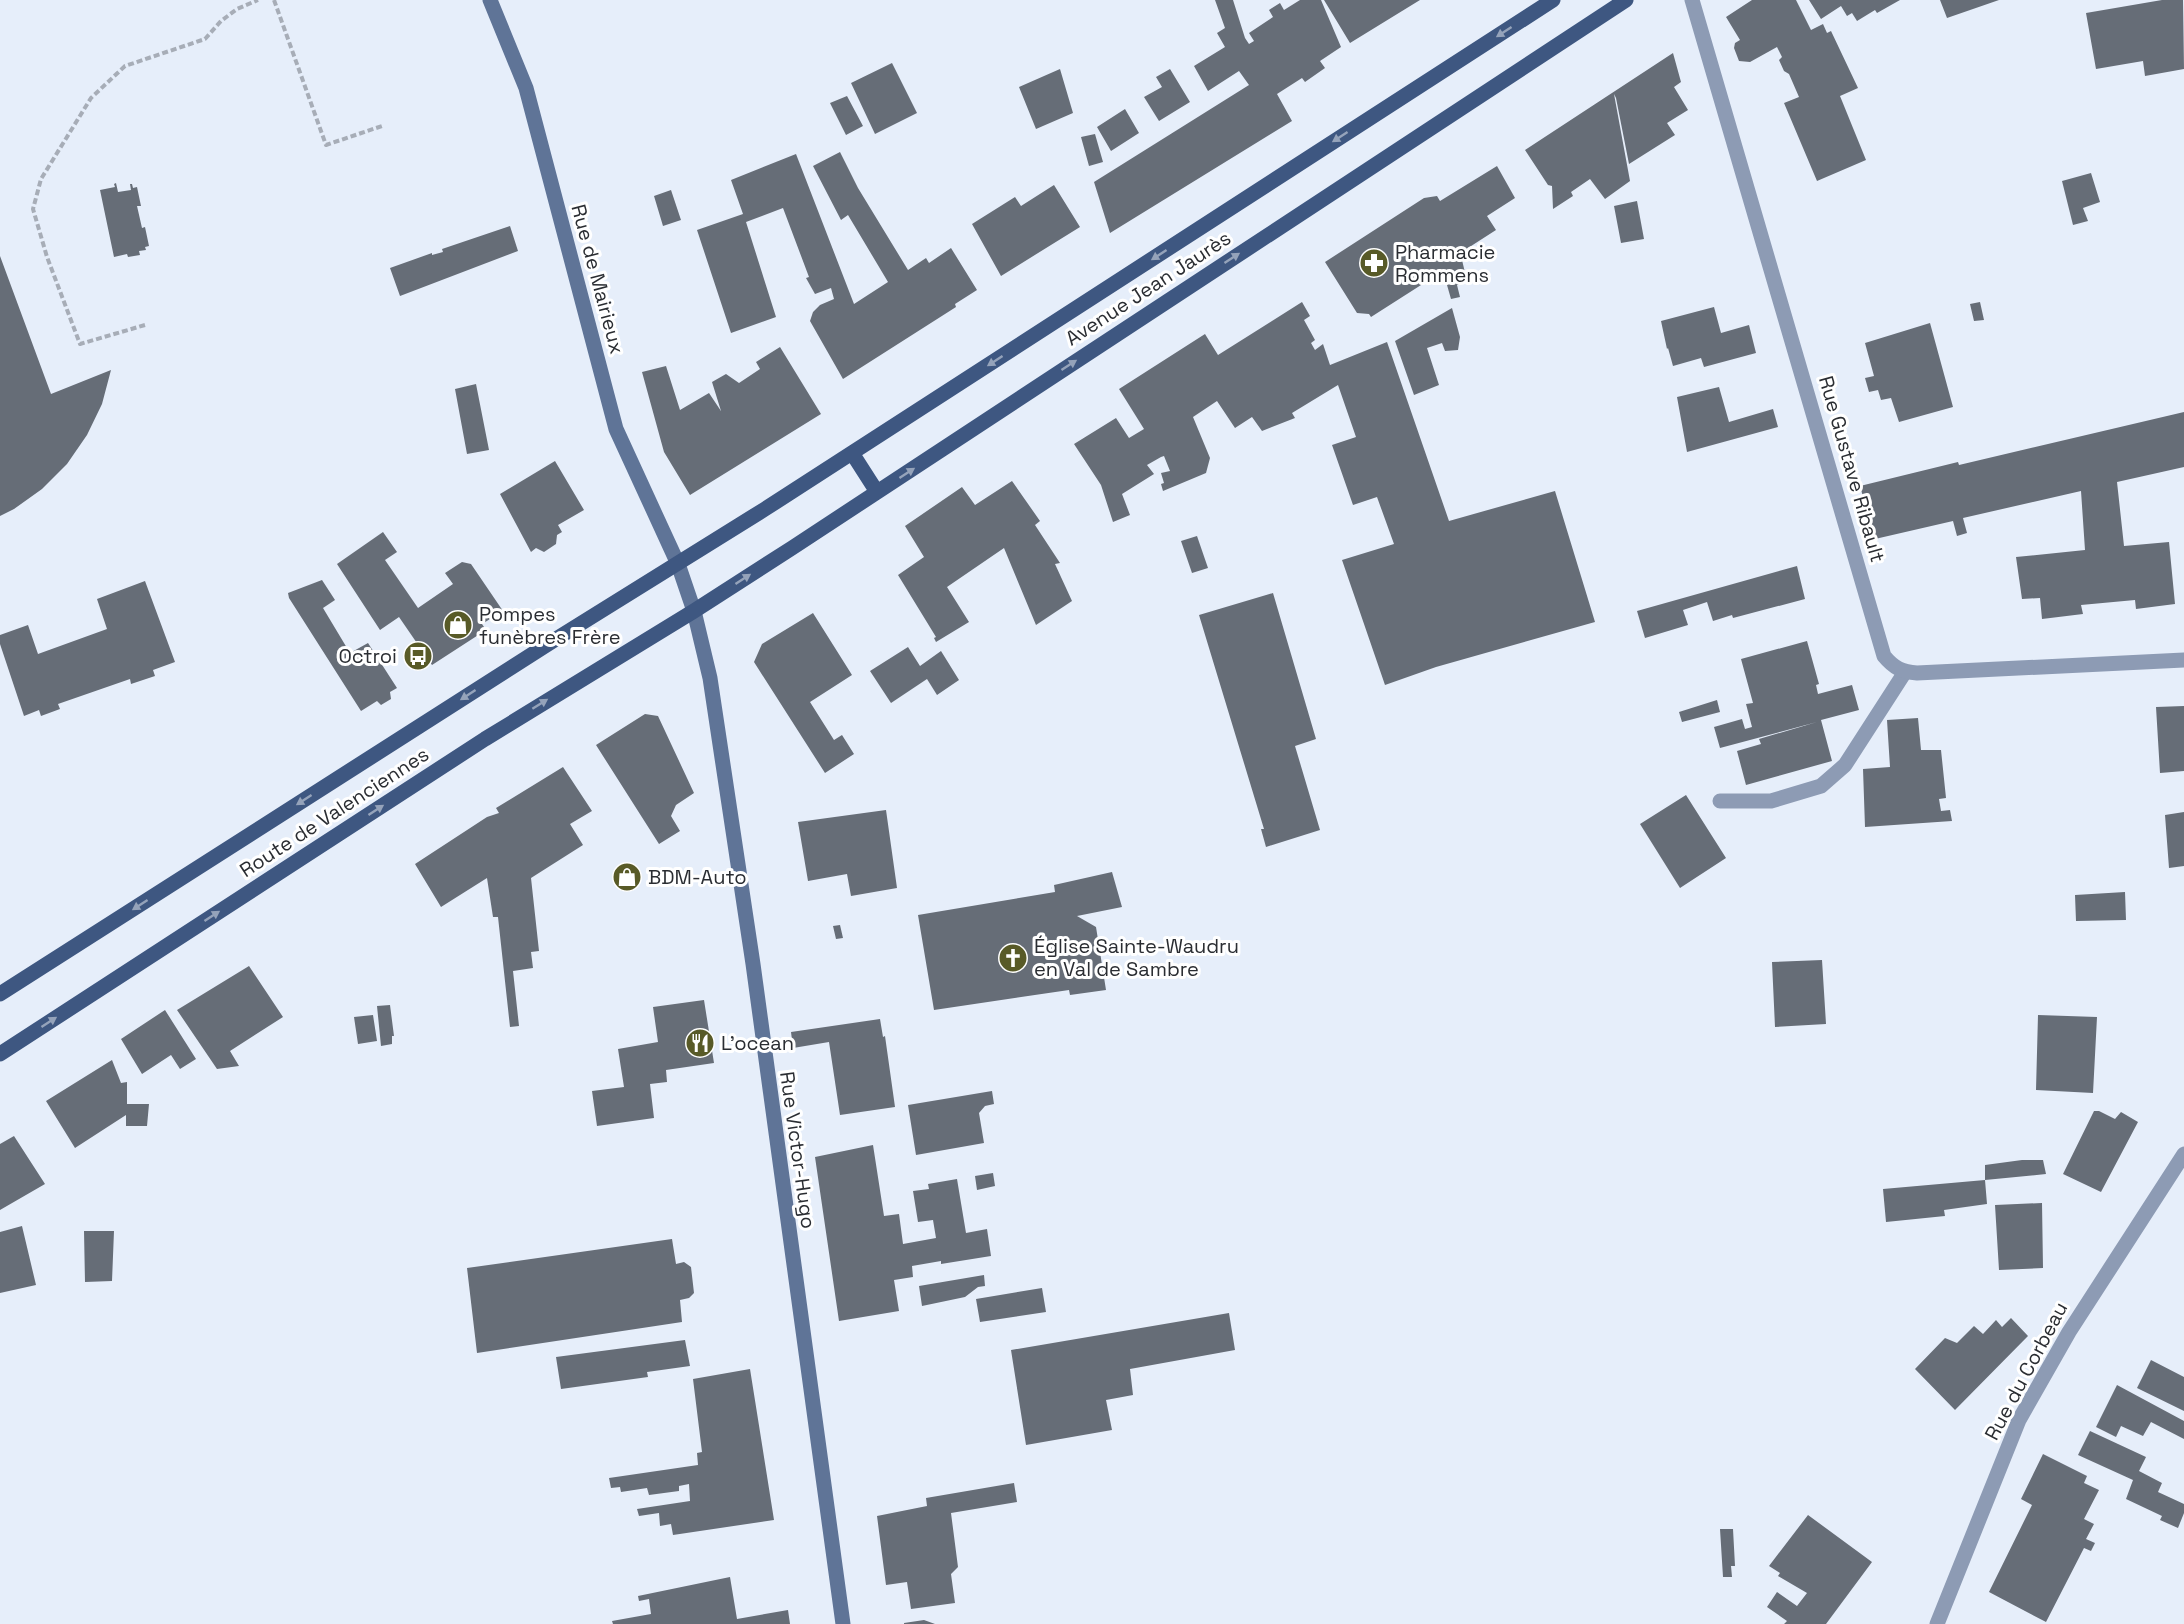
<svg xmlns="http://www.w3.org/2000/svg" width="2184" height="1624" viewBox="0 0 2184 1624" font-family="'Space Grotesk',sans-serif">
	<rect width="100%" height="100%" fill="#e6eefa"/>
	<path fill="#666d77" d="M1215 0H1233L1245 38 1249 44 1254 41 1249 33 1273 17 1269 10 1280 3 1284 10 1300 0H1321L1341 47 1320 61 1325 68 1305 82 1302 78 1277 94 1292 121 1110 233 1094 182 1249 85 1239 71 1208 91 1194 66 1225 47 1217 33 1225 28Z
		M1324 0H1420L1350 43Z
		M1752 0H1796L1811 30 1823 24 1827 33 1831 31 1858 88 1840 96 1866 160 1817 181 1784 103 1799 97 1789 74 1784 71 1779 60 1782 57 1777 47 1750 62 1739 61 1734 48 1735 43 1740 40 1726 17Z
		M1809 0H1900L1877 13 1875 10 1857 21 1852 13 1847 16 1841 6 1821 19Z
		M1940 0H1999L1947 18Z
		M2162 0H2183L2184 69 2145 76 2143 61 2096 69 2086 13Z
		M1673 53 1681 82 1674 87 1688 110 1667 123 1675 135 1629 164 1616 98 1614 94 1630 181 1605 199 1590 179 1571 192 1573 196 1553 209 1552 186 1548 185 1525 150Z
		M892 63 917 113 875 134 851 83Z
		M1060 69 1073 113 1036 129 1019 87Z
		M1170 69 1190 102 1159 121 1144 97 1162 87 1156 77Z
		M847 96 863 126 846 135 830 103Z
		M1125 109 1139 133 1111 151 1097 127Z
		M1095 134 1103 162 1089 166 1081 137Z
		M840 152 858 188 908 270 926 258 929 263 951 248 977 290 955 304 956 307 843 379 810 321 813 312 820 305 834 299 831 288 815 294 806 278 809 277 783 208 746 222 776 317 731 333 697 230 743 214 731 180 796 154 854 304 888 282 848 215 841 220 813 166Z
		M1497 166 1515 198 1487 216 1496 230 1468 248 1472 253 1462 260 1467 281 1457 285 1460 297 1451 299 1443 271 1371 317 1369 314 1357 313 1325 262 1424 198 1437 196 1440 201Z
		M2091 173 2100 202 2083 208 2088 221 2073 225 2062 181Z
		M116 183 118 192 131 190 130 184H132L133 188 137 187 141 206H137L142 228 145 227 149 246 145 247 146 250 139 251 140 255 128 257 127 254 114 257 100 190 115 187 114 184Z
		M1054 185 1080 227 1001 276 972 224 1015 197 1021 206Z
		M671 190 681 220 663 226 654 196Z
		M1637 201 1644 239 1621 243 1614 206Z
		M510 226 518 251 400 296 390 268 432 253V255L443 252 442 249Z
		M0 256 51 394 111 370 102 404 87 435 67 464 42 489 14 509 0 516Z
		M1302 302 1310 316 1304 320 1315 340 1311 343 1315 350 1323 344 1330 365 1387 342 1449 521 1555 491 1595 622 1436 667 1385 685 1342 560 1394 544 1377 497 1353 505 1332 445 1356 437 1338 385 1292 413 1295 418 1262 431 1252 417 1235 428 1217 401 1193 417 1210 458 1206 473 1163 491 1161 484 1164 483 1161 473 1170 471 1164 456 1161 457 1147 465 1154 474 1122 494 1130 515 1113 522 1101 485 1074 444 1116 418 1129 438 1144 429 1119 389 1205 334 1218 355Z
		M1980 302 1984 320 1974 321 1970 304Z
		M1714 307 1721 333 1749 325 1756 353 1704 367 1701 358 1673 366 1668 348 1667 349 1661 321Z
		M1452 308 1460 337 1458 350 1445 351 1442 343 1427 348 1439 385 1414 395 1395 341Z
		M1930 323 1953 407 1899 422 1891 398 1881 400 1878 390 1869 392 1865 378 1874 376 1865 343Z
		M780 347 821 414 690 495 664 452 642 372 666 366 680 410 709 393 721 411 712 382 726 374 739 383 760 369 756 362Z
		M476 384 489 450 467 454 455 389Z
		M1719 387 1729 422 1773 409 1778 427 1687 452 1677 397Z
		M2184 412V467L2117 482 2124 546 2169 542 2175 604 2136 609 2135 600 2081 605 2083 614 2042 619 2040 598 2022 599 2016 557 2085 550 2081 491 1963 518 1967 533 1957 536 1953 521 1875 539 1860 486 1958 462 1959 465Z
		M555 461 584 510 558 525 562 532 557 535 556 544 544 552 536 548 531 552 500 494Z
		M1012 481 1040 521 1035 525 1060 563 1055 564 1072 601 1036 625 1004 548 947 587 969 622 936 642 934 638 936 637 898 575 924 557 905 526 962 487 975 505Z
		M383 532 397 552 385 560 418 608 453 584 445 573 462 562 471 564 503 611 482 624 486 630 432 665 399 617 380 630 337 564Z
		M1197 536 1208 568 1192 573 1181 541Z
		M1797 566 1805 599 1733 618 1732 615 1713 621 1707 602 1683 610 1688 625 1645 638 1637 611Z
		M322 580 335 600 323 608 350 653 368 643 397 688 390 692 391 699 381 705 377 701 361 711 289 598 288 593Z
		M145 581 175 662 153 670 155 676 131 684 130 679 58 704 60 709 41 716 39 710 24 716 0 644V635L28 625 38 654 107 629 97 599Z
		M1273 593 1316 739 1295 746 1320 830 1266 847 1261 829H1264L1199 615Z
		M813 613 852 675 810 702 834 740 842 735 854 754 825 773 754 662 762 644Z
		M1807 641 1819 684 1816 685 1818 694 1852 685 1859 710 1821 720 1832 761 1746 785 1737 751 1761 744 1759 739 1817 722 1720 748 1714 727 1742 719 1745 729 1752 727 1746 704 1753 703 1741 659Z
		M908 647 920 666 941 651 959 680 937 695 927 679 891 703 870 671Z
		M1717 700 1720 712 1682 722 1679 712Z
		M2184 706V771L2160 773 2156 707Z
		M645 714 658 716 694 793 676 805 671 816 680 831 659 844 596 745Z
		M1918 718 1921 750H1941L1946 798 1939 799 1941 811 1950 810 1952 821 1865 827 1863 769 1890 767 1887 720Z
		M563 767 592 811 570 824 583 845 531 878 539 951 531 952 533 968 513 971 519 1026 510 1027 498 917H493L487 878 441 907 415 864 487 817 499 813 496 808Z
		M1686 795 1726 858 1680 888 1640 824Z
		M886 810 897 888 851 896 847 874 808 881 798 822Z
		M2184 812V866L2169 868 2165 815Z
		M1112 872 1122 907 1077 916 1096 927 1106 990 1070 995 1069 990 934 1010 918 915 1055 892 1054 885Z
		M2125 892 2126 920 2076 921 2075 895Z
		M840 925 843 938 836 939 833 926Z
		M1822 960 1826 1024 1775 1027 1772 962Z
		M249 966 283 1017 230 1051 239 1066 217 1069 177 1010Z
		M704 1000 714 1063 666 1070 667 1082 650 1084 654 1118 597 1126 592 1091 624 1087 618 1049 658 1042 653 1007Z
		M390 1005 394 1036H392V1044L381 1046 377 1006Z
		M165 1010 196 1059 180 1069 171 1055 142 1074 121 1039Z
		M373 1015 377 1041 358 1044 354 1017Z
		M2038 1015 2097 1017 2093 1093 2036 1090Z
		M880 1019 883 1037 885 1036 895 1107 840 1115 829 1042 793 1048 791 1032Z
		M112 1060 121 1083 127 1082V1104H149L147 1126H126V1115L75 1148 46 1101Z
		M992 1091 994 1104 985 1106 979 1113 984 1143 916 1155 908 1105Z
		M2094 1111H2099L2115 1119 2121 1112 2138 1122 2101 1192 2063 1174Z
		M14 1136 45 1184 0 1210V1144Z
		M873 1145 884 1216 899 1214 903 1244 936 1238 933 1220 918 1222 913 1191 929 1189 928 1184 957 1179 966 1233 987 1229 991 1256 941 1264V1261L912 1266 913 1277 894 1280 899 1311 839 1321 815 1157Z
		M2022 1160H2043L2046 1174 1985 1180V1165Z
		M993 1173 995 1186 977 1190 975 1176Z
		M1985 1180 1987 1204 1944 1210 1945 1216 1886 1222 1883 1189Z
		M2042 1203 2043 1268 1999 1270 1995 1205Z
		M22 1226 36 1285 0 1293V1232Z
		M84 1231H114L112 1281 85 1282Z
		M672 1239 676 1264 684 1262 691 1267 694 1293 689 1298 680 1300 682 1322 477 1353 467 1268Z
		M984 1275 985 1286 978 1287 965 1297 922 1306 919 1286Z
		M1042 1288 1046 1312 980 1322 976 1299Z
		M1229 1313 1235 1350 1130 1369 1133 1395 1106 1400 1112 1430 1026 1445 1011 1350Z
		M2011 1318 2028 1336 1955 1410 1915 1369 1945 1338 1957 1343 1974 1326 1983 1334 1996 1320 2002 1327Z
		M685 1340 690 1366 647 1372 648 1377 561 1389 556 1357Z
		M2151 1360 2184 1377V1411L2137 1388Z
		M750 1369 774 1520 673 1535 671 1524 660 1526 659 1513 639 1516 637 1509 690 1501 689 1484 679 1486V1491L649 1495 647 1488 621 1492 620 1487 611 1488 609 1478 698 1465 697 1453 702 1452 693 1379Z
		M2117 1385 2184 1421V1439L2151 1422 2143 1436 2121 1426 2116 1437 2096 1427Z
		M2090 1431 2146 1457 2139 1471 2162 1483 2158 1492 2184 1504V1513L2178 1528 2160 1520 2162 1516 2126 1499 2133 1480 2078 1455Z
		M2043 1454 2087 1476 2084 1483 2099 1490 2084 1519 2094 1524 2086 1539 2095 1543 2091 1551 2084 1548 2046 1622 1989 1592 2032 1505 2021 1499Z
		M1014 1483 1017 1502 951 1513 958 1567 951 1574 955 1603 911 1609 907 1582 886 1585 877 1516 927 1506 926 1498Z
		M1808 1515 1872 1562 1826 1624H1784L1787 1621 1767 1607 1777 1592 1797 1606 1807 1593 1778 1576 1780 1573 1769 1566Z
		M1720 1529H1733L1735 1566H1731L1732 1577H1723Z
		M730 1577 737 1619 788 1610 790 1624H613L612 1621 651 1614 649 1599 639 1601 638 1596Z
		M924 1620 935 1624H904V1623Z"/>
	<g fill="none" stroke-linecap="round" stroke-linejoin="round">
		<path stroke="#a7adb7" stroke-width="4" stroke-dasharray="6 3" stroke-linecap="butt" d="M274 0 326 145 382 126
			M145 325 80 344 47 257 33 209 41 179 91 98 125 66 205 39 221 21 237 9 258 0"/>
		<path stroke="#8d9bb4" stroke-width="15" d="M1720 801H1771L1821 786 1845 765 1905 672"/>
		<path stroke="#8d9bb4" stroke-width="15" d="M1692 0 1884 656C1894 668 1902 672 1917 673L2184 660
			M1937 1624 2019 1420 2069 1332 2184 1154"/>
		<path stroke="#5f7497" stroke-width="15" d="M490 0 526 88 616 429 678 564 694 611 710 678 753 964 843 1624"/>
		<path stroke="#3e5781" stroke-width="15" d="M852 453 877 492
			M0 994 556 639 765 509 1553 0
			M0 1054 485 739 694 611 792 548 1626 0"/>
	</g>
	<defs><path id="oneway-solid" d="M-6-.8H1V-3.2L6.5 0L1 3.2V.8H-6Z" transform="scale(1.5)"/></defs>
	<g fill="#95a3ba">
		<use href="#oneway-solid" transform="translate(1504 32) rotate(147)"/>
		<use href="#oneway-solid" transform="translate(1340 137) rotate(147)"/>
		<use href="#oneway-solid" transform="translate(1159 255) rotate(147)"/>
		<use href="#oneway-solid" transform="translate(1232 258) rotate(-33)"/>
		<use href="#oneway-solid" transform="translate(995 361) rotate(147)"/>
		<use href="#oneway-solid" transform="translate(1069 365) rotate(-33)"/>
		<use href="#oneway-solid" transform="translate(907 473) rotate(-33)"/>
		<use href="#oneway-solid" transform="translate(743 579) rotate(-33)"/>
		<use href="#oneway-solid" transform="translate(468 695) rotate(147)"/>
		<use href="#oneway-solid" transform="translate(540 704) rotate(-32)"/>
		<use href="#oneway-solid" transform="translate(304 800) rotate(147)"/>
		<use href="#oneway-solid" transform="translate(376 810) rotate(-33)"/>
		<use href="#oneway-solid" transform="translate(140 905) rotate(147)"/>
		<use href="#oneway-solid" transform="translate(212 916) rotate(-33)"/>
		<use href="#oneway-solid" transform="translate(49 1022) rotate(-33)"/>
	</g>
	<defs>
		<g id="pharmacy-disc" transform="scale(1.5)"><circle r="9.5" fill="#585a27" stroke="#fff"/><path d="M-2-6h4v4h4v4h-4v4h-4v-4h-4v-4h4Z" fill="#fff"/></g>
		<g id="shop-disc" transform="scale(1.5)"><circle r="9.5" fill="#585a27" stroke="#fff"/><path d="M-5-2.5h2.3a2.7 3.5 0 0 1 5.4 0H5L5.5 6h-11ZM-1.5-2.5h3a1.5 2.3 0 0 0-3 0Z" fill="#fff"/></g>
		<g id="bus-disc" transform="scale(1.5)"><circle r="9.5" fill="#585a27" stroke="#fff"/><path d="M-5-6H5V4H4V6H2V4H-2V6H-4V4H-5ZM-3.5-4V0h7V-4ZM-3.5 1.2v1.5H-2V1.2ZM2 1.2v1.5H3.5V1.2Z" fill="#fff"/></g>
		<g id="church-disc" transform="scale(1.5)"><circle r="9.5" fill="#585a27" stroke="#fff"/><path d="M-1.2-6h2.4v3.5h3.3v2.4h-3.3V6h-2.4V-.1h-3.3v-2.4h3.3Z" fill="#fff"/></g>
		<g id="restaurant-disc" transform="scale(1.5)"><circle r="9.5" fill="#585a27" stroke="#fff"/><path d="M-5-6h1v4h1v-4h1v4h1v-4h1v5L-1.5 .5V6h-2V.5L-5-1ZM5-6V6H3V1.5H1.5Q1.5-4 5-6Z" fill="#fff"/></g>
	</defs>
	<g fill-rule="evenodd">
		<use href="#pharmacy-disc" x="1374" y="263"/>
		<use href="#shop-disc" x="458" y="625"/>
		<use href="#bus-disc" x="418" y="656"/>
		<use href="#shop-disc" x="627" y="877"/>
		<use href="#church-disc" x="1013" y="958"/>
		<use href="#restaurant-disc" x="700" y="1043"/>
	</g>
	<g text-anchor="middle" stroke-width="6" stroke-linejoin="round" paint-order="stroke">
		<g font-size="20" fill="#2a2d32" stroke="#fff" text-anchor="start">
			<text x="1395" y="259">Pharmacie<tspan x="1395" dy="23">Rommens</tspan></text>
			<text x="479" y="621">Pompes<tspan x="479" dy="23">funèbres Frère</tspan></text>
			<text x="397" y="663" text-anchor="end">Octroi</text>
			<text x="648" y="884">BDM-Auto</text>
			<text x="1034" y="953">Église Sainte-Waudru<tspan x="1034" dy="23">en Val de Sambre</tspan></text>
			<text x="721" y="1050">L'ocean</text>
		</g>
		<g font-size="20" fill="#2a2d32" stroke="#fff">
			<text transform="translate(598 279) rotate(75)" y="7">Rue de Mairieux</text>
			<text transform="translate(1148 288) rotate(-33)" y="7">Avenue Jean Jaurès</text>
			<text transform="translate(1852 469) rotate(74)" y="7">Rue Gustave Ribault</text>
			<text transform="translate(334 812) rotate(-33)" y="7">Route de Valenciennes</text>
			<text transform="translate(798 1150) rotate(82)" y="7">Rue Victor-Hugo</text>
			<text transform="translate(2026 1371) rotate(-62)" y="7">Rue du Corbeau</text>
		</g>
	</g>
</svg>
